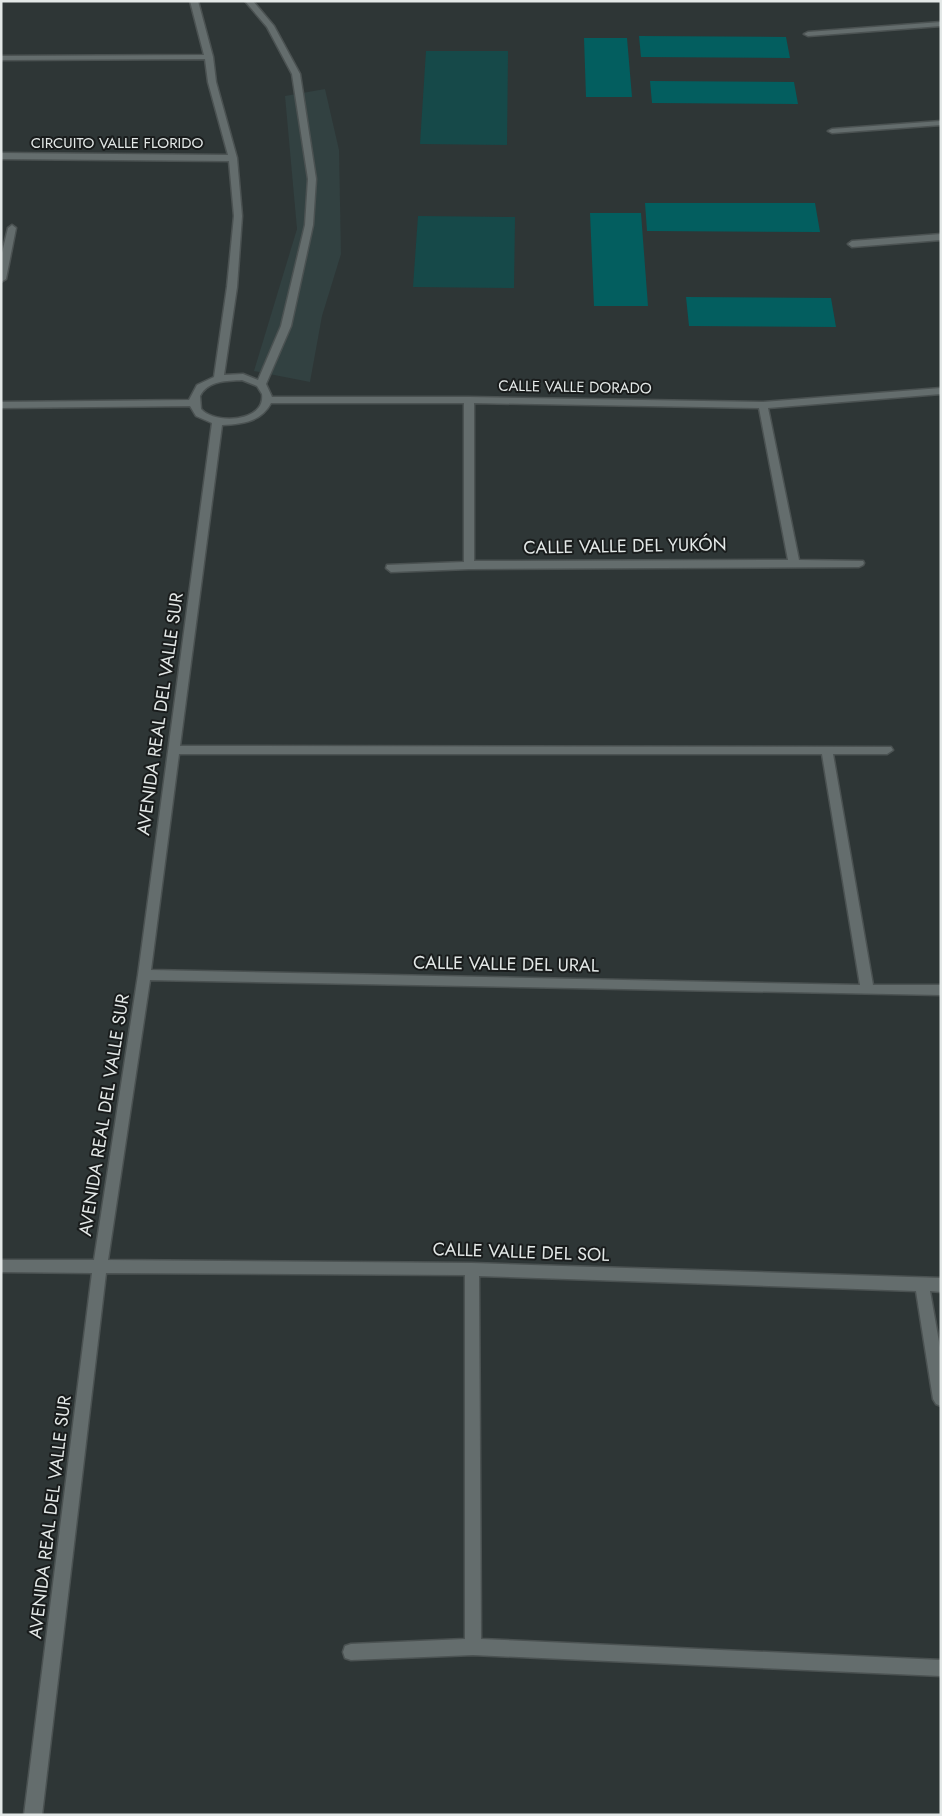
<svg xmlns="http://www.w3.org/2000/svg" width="942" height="1816" viewBox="0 0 942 1816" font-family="Jost,sans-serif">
	<rect width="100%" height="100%" fill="#2e3636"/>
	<path fill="#324141" d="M325 89 339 150 341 254 322 316 310 382 254 371 297 229 285 96Z"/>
	<path fill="#164949" d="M426 51H508L507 145 420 144Z
		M418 216 515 217 514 288 413 287Z"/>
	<path fill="#035e5f" d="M639 36 786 37 790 58 641 57Z
		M584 38H627L632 97H586Z
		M650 81 794 82 798 104 652 103Z
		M645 203H815L820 232 647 231Z
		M590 213H641L648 306H594Z
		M686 297 831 298 836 327 689 326Z"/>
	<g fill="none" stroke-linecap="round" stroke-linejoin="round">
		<g stroke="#4b5252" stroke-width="3">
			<path id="minor" d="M190 1H198L213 57 216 82 237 158 242 216 237 287 224 375 243 374 258 380 281 326 305 225 308 179 292 74 267 27 245 1H253L274 26 300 74 316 179 313 225 291 326 266 384 272 397H469L763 402 941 388V394L768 408 799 560 863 561 864 563 863 565 859 567 469 569 391 572 386 568 387 565 464 562V403H271C261 422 242 424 222 425L180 746 891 747 893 750 887 754H833L873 985H941V995L150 980 108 1260 472 1263 941 1278V1292L930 1291 941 1353V1406L936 1404 933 1399 916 1291 479 1276 481 1639 941 1660V1676L473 1655 351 1660 345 1658 343 1652 345 1646 351 1644 465 1639V1275L106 1273 42 1815H24L92 1273 1 1272V1260H94L138 975 212 423 196 416 190 406 1 408V402L189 400 197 385 214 377 227 287 234 216 229 161 1 159V153L228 155 208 82 205 59 1 60V56L204 55ZM242 380 257 386 262 394C266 422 215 425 201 409L200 396C208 380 227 381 242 380ZM474 403 759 408 788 560 474 561ZM179 754H822L860 985 151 970Z
				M941 22V26L808 36 804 34 808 32Z
				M941 121V125L832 133 828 131 832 129Z
				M12 225 16 228 6 279 1 282V257L8 228Z
				M941 234V240L852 247 848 244 852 241Z"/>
		</g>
		<use href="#minor" fill="#646d6d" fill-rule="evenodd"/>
	</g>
	<g text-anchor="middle" stroke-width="4" stroke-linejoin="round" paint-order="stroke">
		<g font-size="15" fill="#e3e8e7" stroke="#191c1c">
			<text x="117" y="148">CIRCUITO VALLE FLORIDO</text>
			<text transform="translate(575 387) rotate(1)" y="5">CALLE VALLE DORADO</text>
		</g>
		<g font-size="18" fill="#e3e8e7" stroke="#191c1c">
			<text transform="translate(625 546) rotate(-1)" y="6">CALLE VALLE DEL YUKÓN</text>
			<text transform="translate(160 714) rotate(-82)" y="6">AVENIDA REAL DEL VALLE SUR</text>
			<text transform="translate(506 964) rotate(1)" y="6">CALLE VALLE DEL URAL</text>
			<text transform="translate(104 1115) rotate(-81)" y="6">AVENIDA REAL DEL VALLE SUR</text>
			<text transform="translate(521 1252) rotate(2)" y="6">CALLE VALLE DEL SOL</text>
			<text transform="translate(50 1517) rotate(-83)" y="6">AVENIDA REAL DEL VALLE SUR</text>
		</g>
	</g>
	<rect width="942" height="1816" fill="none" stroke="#e3e8e7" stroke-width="5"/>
</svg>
